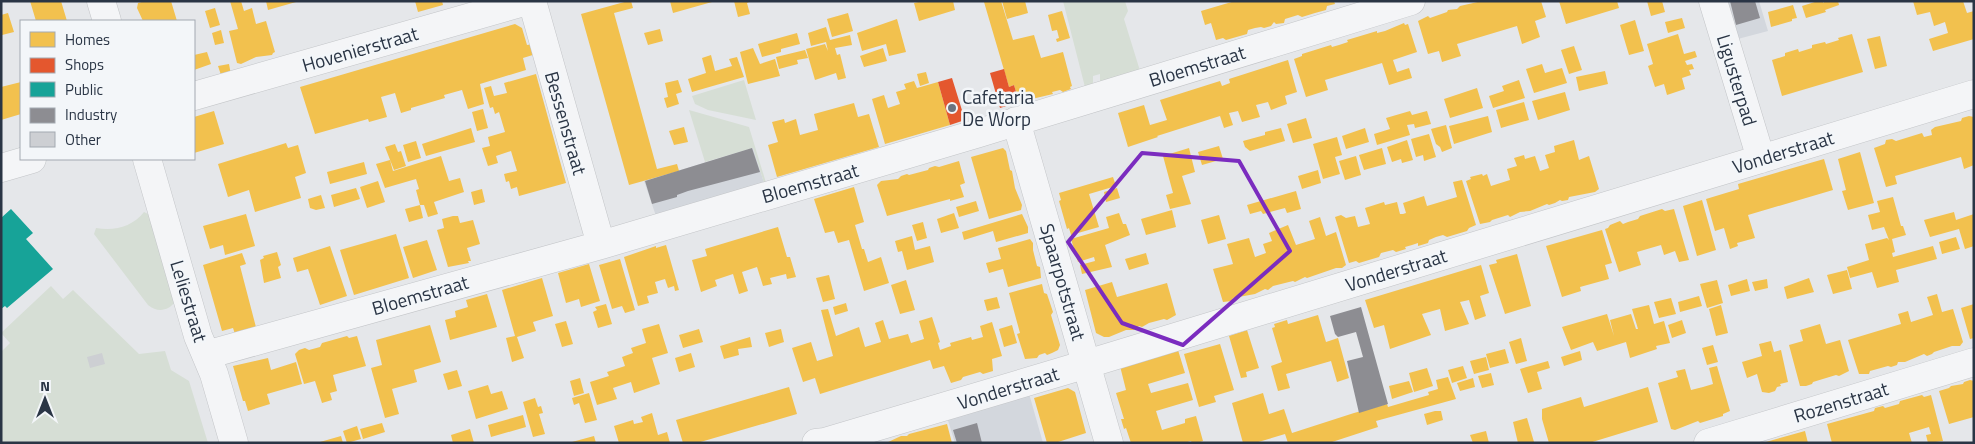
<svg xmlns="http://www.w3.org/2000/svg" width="1975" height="444" viewBox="0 0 1975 444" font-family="'Titillium Web',sans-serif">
	<rect width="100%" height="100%" fill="#e5e7ea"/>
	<path fill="#d3d7dd" d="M1723 1H1759L1768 31 1734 40Z
		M753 148 765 186 657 219 644 181Z
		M1028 390 1043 443H955L946 414Z"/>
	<path fill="#d6ded5" d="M1063 1H1125L1128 11 1124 19 1141 74 1100 87V74L1093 76V89L1086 91Z
		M744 80 756 120 708 110 695 104 692 96Z
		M689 110 749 127 767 186H765L753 148 705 162Z
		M144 212 156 218 176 301C168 311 158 313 148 305L94 234 96 228C115 231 132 227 144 212Z
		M51 286 63 299 73 290 139 354 165 351 171 370 189 381 208 443H1V352L10 343 1 333Z"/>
	<path fill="#f2c14e" d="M30 1H61L67 21H36Z
		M145 1H171L177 21H143L137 8 138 3Z
		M230 1H241L244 11 252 8 256 24 266 21 275 52 273 53 272 55 256 57 241 64 237 63 229 31 238 29Z
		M266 1H296V2L268 10Z
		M415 1H442L443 5 418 12Z
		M628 1H631L633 8 614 13 657 169 677 164 679 171 629 185 581 14Z
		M670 1H712V2L673 13Z
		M734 1H751L747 3 750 14 738 17Z
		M923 1H953L955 10 919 21 914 3Z
		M1001 1 1013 40 1034 35 1041 58 1063 52 1072 86 1070 87 1071 89 1063 92 1060 90 1052 92 1053 94 1019 102 1014 85 1009 87 984 2Z
		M1002 1H1025L1028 13 1007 19Z
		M1235 1H1334L1335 4 1327 6 1326 10 1315 13 1302 17 1298 15 1285 19 1284 23 1276 24 1274 22 1271 26 1264 28 1261 27 1255 28 1248 30 1247 34 1226 40 1223 38 1216 40 1211 23 1205 25 1201 11Z
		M1482 1H1541L1546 17 1535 21 1540 37 1522 44 1517 26 1457 44 1461 56 1442 62 1439 51 1428 54 1418 21 1428 16 1430 18 1447 12 1448 10 1457 9 1460 6Z
		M1559 1H1617L1619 8 1566 24Z
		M1647 1H1662L1665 12 1651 16Z
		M1818 1H1823V3L1825 1H1838L1839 5 1825 10 1826 12 1806 18 1802 6Z
		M1913 1H1963L1967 13 1974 11V39L1933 51 1929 39 1948 33 1945 22 1934 26 1930 12 1917 15Z
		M1793 5 1797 18 1792 19V21L1771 27 1768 12Z
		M215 8 220 25 210 28 205 11Z
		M1062 11 1070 38 1057 42 1056 39 1059 38 1057 30 1052 31 1048 15Z
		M8 13 14 32 2 35 1 15Z
		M848 13 853 31 832 37 827 19Z
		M1682 18 1685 28 1668 33 1665 22Z
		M897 19 906 52 889 56 886 44 862 51 857 33Z
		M1635 20 1644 51 1629 55 1620 25Z
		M1404 23 1405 25 1408 24 1417 52 1393 60 1397 72 1409 68 1412 78 1389 85 1382 63 1325 80 1328 90 1306 97 1294 59 1302 56V54L1331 45 1332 47 1339 45 1348 42 1347 40 1377 31V33L1385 31Z
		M515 24 522 28 527 45 533 44 536 54 523 58 526 70 480 84 484 104 468 109 462 90 444 95 445 98 411 108V110L401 113 395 93 381 97 387 117 369 122 368 119 315 134 300 87Z
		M826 27 830 40 850 35 852 45 835 48 837 55 840 54 846 78 838 80 836 73 815 80 806 49 825 44 828 51 826 42 811 46 808 33Z
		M660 29 663 41 648 45 644 33Z
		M221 30 224 43 215 45 212 33Z
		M797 33 800 44 781 49V52L762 57 758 44Z
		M1678 34 1684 54 1695 51 1697 57 1685 61 1687 65 1692 64 1694 69 1689 70 1691 75 1682 78 1685 89 1667 95 1664 84 1655 87 1648 66 1653 64 1647 44Z
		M1852 34 1863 72 1782 96 1772 60 1785 56V53L1798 49 1799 52 1812 48V45L1825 42 1826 44 1839 40 1838 38Z
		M1880 36 1887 66 1875 69 1867 39Z
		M1574 46 1582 70 1569 74 1561 50Z
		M753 48 760 64 775 59 780 76 748 84 740 52Z
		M883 48 887 61 864 67 860 56Z
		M805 50 808 58 797 60 798 64 779 69 776 57Z
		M207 52 211 64 194 70V55Z
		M711 55 715 71 732 66 729 59 737 57 744 77 692 92 688 79 706 73 702 58Z
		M1288 60 1297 92 1285 96 1287 104 1271 110 1268 102 1256 105 1260 117 1242 122 1238 111 1229 113 1233 125 1224 128 1220 116 1157 136 1158 137 1128 147 1118 113 1144 105 1150 125 1167 120 1160 100 1220 81 1222 86 1230 83 1229 79Z
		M229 64 231 75 222 78 218 66Z
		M1542 64 1545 73 1562 68 1567 83 1534 93 1526 69Z
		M1605 71 1608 84 1579 91 1576 77Z
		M926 72 929 83 920 86 917 74Z
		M536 74 566 183 519 196 517 187 511 189 509 181 506 182 504 174 517 171 511 151 496 156 498 163 488 166 482 148 490 146 488 137 505 132 499 112 495 114 493 107 490 108 484 88 491 86 494 96 507 93 504 83Z
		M678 80 682 92 676 94 679 104 667 108 664 98 668 97 665 83Z
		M1519 80 1525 98 1493 108 1489 96 1504 91 1502 86Z
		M914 81 917 88 938 82 950 125 885 144 872 99 884 95 888 108 900 104 896 92 906 89 904 84Z
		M21 82V114L1 120V87Z
		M1477 88 1483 108 1450 118 1444 99Z
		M1565 92 1570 110 1538 120 1532 101Z
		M1524 102 1529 120 1501 128 1496 110Z
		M854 103 858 117 869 114 879 147 777 177 768 145 778 142 772 122 784 119 785 123 796 119 800 135 818 130 814 114Z
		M483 109 488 128 477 131 472 112Z
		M214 111 224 144 194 153V117Z
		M1410 111 1412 115 1427 111 1431 124 1415 128 1414 124 1407 125 1410 135 1377 145 1374 134 1390 129 1386 118Z
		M1488 116 1492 132 1454 144 1449 126Z
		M1969 116 1974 117V165L1964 169 1961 157 1895 176 1897 184 1886 187 1874 148 1885 144 1886 140 1892 139 1896 141 1922 133 1924 137 1932 135 1931 130 1935 127 1961 121 1962 118Z
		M1306 118 1312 138 1293 143 1287 124Z
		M1446 125 1452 148 1442 152 1440 147 1436 144 1431 129Z
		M684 127 688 142 674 145 669 131Z
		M471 128 475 142 426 156 422 144Z
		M1281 128 1285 141 1250 151 1245 147 1243 141 1265 135V132Z
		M1365 128 1369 142 1346 149 1342 136Z
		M1429 134 1436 157 1424 161 1423 155 1416 157 1411 139Z
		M1337 137 1342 155 1335 157 1340 174 1323 179 1313 144Z
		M1407 140 1413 160 1402 163 1401 159 1392 162 1387 147Z
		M1574 140 1579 160 1589 156 1599 189 1595 192 1569 197 1568 200 1562 201 1560 200 1555 203 1549 205 1547 204 1530 211 1520 212 1510 217 1508 215 1492 220 1490 222 1480 224 1466 181 1471 179 1470 177 1482 174 1483 176 1487 174 1491 186 1510 180 1507 169 1517 166 1514 158 1524 155 1525 159 1535 156 1540 171 1549 168 1545 155 1555 152 1554 146Z
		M416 141 421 158 408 162 403 145Z
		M286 143 288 148 298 145 306 173 295 177 301 198 255 212 249 190 228 197 218 164Z
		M395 144 398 152 401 151 406 166 394 170 385 147Z
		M1219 146 1223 159 1202 165 1198 152Z
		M1003 148 1006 151 1010 170 1012 171 1015 188 1022 205 1021 210 989 219 971 157Z
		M1189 148 1195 172 1182 176 1191 204 1170 209 1166 195 1173 193 1163 156Z
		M1382 148 1386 164 1364 170 1359 155Z
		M1860 152 1874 203 1848 210 1842 191 1846 190 1838 159Z
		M441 156 449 181 460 178 464 192 434 202 438 214 428 217 424 205H420L416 190 419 189 416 179 385 188 376 164 390 160 393 171Z
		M1356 156 1361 175 1345 180 1339 161Z
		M1824 159 1833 190 1748 215 1755 238 1737 243 1738 246 1730 249 1724 228 1715 231 1706 199 1739 189 1738 184Z
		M959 161 965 183 960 185 964 197 950 201V199L887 216 877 185 881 181 898 179 901 176 907 174 909 175 928 170 929 168 935 166 939 167Z
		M364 162 367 174 330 184 327 172Z
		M1318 170 1321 183 1302 189 1298 176Z
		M1113 177 1116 186 1089 194 1099 227 1071 235 1069 228 1067 229 1059 201 1061 200 1059 193Z
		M1462 180 1476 225 1469 228 1467 231 1447 237 1443 235 1436 237 1429 240 1428 243 1418 246V243L1412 245 1405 247 1406 249 1396 252 1393 250 1381 253 1379 257 1359 263 1356 261 1349 263 1335 217 1341 215 1346 218 1355 216 1358 227 1370 224 1365 208 1384 202 1385 205 1397 202 1400 214H1403L1406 213 1403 203 1424 196 1427 206 1457 197 1453 182Z
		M378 181 385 202 367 208 360 187Z
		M854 187 864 222 855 225 862 249H864L868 262 881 257 889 283 864 291 849 240 838 243 834 231 825 233 814 199Z
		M356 188 360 199 334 207 331 195Z
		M1117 188 1120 198 1106 202 1104 192Z
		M482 189 485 202 474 205 471 192Z
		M1296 191 1301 209 1287 213 1285 208 1263 214 1261 211 1250 214 1247 205Z
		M321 195 325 208 316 210 310 208 308 199Z
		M1893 197 1901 226H1903L1906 235 1892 239 1895 252 1892 253 1893 257 1933 246 1937 259 1896 270 1899 282 1877 288 1872 272 1850 278 1847 267 1869 260 1865 244 1887 238 1889 240 1884 227 1872 230 1868 215 1880 212 1877 201Z
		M1702 200 1716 250 1697 256 1683 206Z
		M976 201 979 211 959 217 956 207Z
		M420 205 423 218 409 222 405 209Z
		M1662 209 1665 211 1674 209 1689 260 1679 262 1675 251 1664 255 1661 245 1637 252 1641 265 1619 272 1605 229 1608 228 1610 225 1620 221 1623 224 1628 222 1638 219 1640 216Z
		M1172 210 1176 227 1146 235 1141 219Z
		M1954 212 1956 220 1974 214V246L1965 249 1959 229 1930 237 1924 220Z
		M954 213 959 228 941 233 937 219Z
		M1119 213 1123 224H1126L1130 235 1105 245 1112 267 1082 274 1080 265 1095 261 1094 257 1078 262 1071 239 1109 228 1106 217Z
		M246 214 255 246 225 255 223 245 210 249 203 226Z
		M1022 214 1028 227V233L996 242 993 231 964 240 962 232Z
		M1219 215 1226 239 1208 244 1201 220Z
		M453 216H458L460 223 473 220 480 244 467 248 471 261H468L469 263 448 267 437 230 444 228 442 219Z
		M1320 217 1326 236 1336 232 1346 265 1342 268H1336L1307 278 1305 277 1295 282 1293 281 1273 286 1268 290 1265 289 1255 294 1233 298 1232 301 1223 302 1213 269 1233 264 1227 244 1249 238 1255 257 1266 253 1263 244 1272 241 1269 233 1288 225 1296 245 1315 239 1309 221Z
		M923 222 927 238 917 241 912 225Z
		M778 227 787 257H790L796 277 787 279 786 274 770 278 772 284 763 286 757 267 742 272 748 291 739 294 733 274 715 280 717 286 701 292 692 260 707 256 705 249Z
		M1602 230 1612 263 1605 265 1609 279 1580 287 1581 291 1562 297 1546 246Z
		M396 234 409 278 354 295 340 250Z
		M912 236 915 250 930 246 934 262 907 270 902 251 898 252 895 241Z
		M1956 237 1960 249 1942 254 1939 242Z
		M1030 239 1033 243V250L1037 266 1040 267 1041 278 1008 287 1003 269 989 273 986 263 1001 259 998 248Z
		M427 240 437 270 413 278 403 247Z
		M666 245 679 290 675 291 674 286 668 288 665 279 655 282 658 293 647 296 649 303 638 306 624 257 656 246V248Z
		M330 246 347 296 320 305 308 269 297 272 293 258Z
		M277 252 281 265 278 267 281 278 264 283 260 260 264 258 263 256Z
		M242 253 246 264 240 266 257 331 236 337 233 328 222 331 203 265Z
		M1146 253 1149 264 1129 270 1125 259Z
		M1517 254 1531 306 1505 314 1489 265 1497 263 1496 260Z
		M620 259 635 310 625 313 622 306 612 309 599 265Z
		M589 264 600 301 581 307 579 299 566 303 558 273Z
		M1481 265 1489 293 1480 296 1486 316 1475 320 1469 300 1460 302 1469 324 1445 331 1440 309 1422 314 1431 335 1390 349 1384 325 1374 328 1365 300Z
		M1847 270 1852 289 1833 294 1827 275Z
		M829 275 835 299 823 302 816 278Z
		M542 278 553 316 533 322 536 331 517 337 524 358 512 362 506 338 515 336 502 290Z
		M1809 278 1814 292 1787 299 1784 287Z
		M1747 279 1750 291 1731 296 1728 285Z
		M1767 279 1768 288 1755 291 1752 282Z
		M906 280 915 310 900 314 891 285Z
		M1717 280 1723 303 1707 308 1700 284Z
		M1112 282 1117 297 1167 283 1176 315 1167 320 1164 319 1149 323 1142 327 1139 326 1134 330H1126L1109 337H1104L1096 333 1085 290Z
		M1042 284 1044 293 1047 294 1053 312 1051 315 1060 345 1058 350 1052 353 1047 355 1045 353 1039 355 1037 358 1025 359 1017 334 1020 333 1009 293Z
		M487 294 497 327 450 340 445 320 456 317 455 311 468 307 466 300Z
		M1937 294 1942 312 1953 309 1963 342 1960 346H1952L1934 352 1932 354 1927 356 1924 354 1905 362H1898L1897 365 1891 367 1888 366 1870 371 1869 374H1859L1848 340 1901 324 1898 314 1908 311 1911 322 1933 315 1927 297Z
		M1699 296 1702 306 1680 312 1678 302Z
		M997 297 1000 308 987 311 984 300Z
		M1671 298 1676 314 1659 318 1654 302Z
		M846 303 848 311 835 315 833 307Z
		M606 304 612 324 598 328 593 312 597 310 595 307Z
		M1974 304V338L1970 339 1961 308Z
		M1649 305 1654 324 1664 321 1670 343 1656 346 1657 349 1630 358 1626 342 1597 351 1593 342 1571 350 1562 327 1607 314 1614 336 1610 320 1631 314 1636 329H1638L1632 309Z
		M1721 305 1728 333 1716 336 1709 309Z
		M828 309 836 336 859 327 865 347 881 342 875 323 883 320 889 339 908 334 911 343 924 339 919 321 932 317 940 342 938 343 940 350 951 346 950 343 971 337 972 340 983 337 980 326 992 322 1002 356 992 359 993 371 983 374 980 372 963 377 961 380 951 383 944 366 933 369 930 360 820 394 815 378 803 382 792 348 811 342 817 361 833 356 821 310Z
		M1318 315 1326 342 1338 338 1349 378 1337 382 1331 361 1286 374 1290 388 1278 391 1271 366 1282 362 1272 328 1275 327 1274 324 1287 320 1288 324Z
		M1682 320 1686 333 1672 338 1668 325Z
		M566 321 573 344 562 347 555 324Z
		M659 324 668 353 652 358 660 384 634 393 631 382 613 388 617 399 597 405 590 382 609 376 607 372 625 366 622 357 633 353 631 348 646 343 642 329Z
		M1820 324 1826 344 1840 340 1849 371 1839 376 1836 375 1813 382 1812 384 1806 386H1800L1789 345 1803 341 1800 330Z
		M430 325 441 362 414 370 417 382 392 389 399 414 385 418 371 368 382 365 376 340Z
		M1012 325 1017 343 1004 347 999 329Z
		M699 329 703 342 683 348 679 335Z
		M781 329 784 342 769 347 765 333Z
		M1247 330 1259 368 1246 372 1247 377 1241 378 1229 336Z
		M347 336 349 338 357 336 366 366 333 375 337 391 330 393 332 400 322 403 315 381 304 384 295 354 299 350 305 348 309 350 320 347 322 343Z
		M750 337 752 347 738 349 739 355 724 359 720 346Z
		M1521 338 1527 361 1516 364 1509 342Z
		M1771 341 1774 352 1781 350 1788 382 1780 384 1781 386 1777 387 1775 391 1769 393 1762 392 1757 374 1747 378 1742 362 1762 356 1759 344Z
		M1220 344 1234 390 1214 396 1216 402 1199 407 1184 354Z
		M1713 345 1718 362 1707 365 1702 348Z
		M1505 349 1509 363 1490 368 1486 354Z
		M1178 350 1185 373 1148 384 1151 393 1188 383 1193 400 1156 411 1162 430 1185 423V419L1196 416 1203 441 1197 443H1192L1191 441 1184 443H1131L1126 428 1124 429 1121 419H1124L1116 393 1126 390 1120 366Z
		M1580 351 1582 360 1564 366 1561 357Z
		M691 353 695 367 679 372 675 358Z
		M1486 357 1489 370 1474 374 1470 361Z
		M268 358 271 370 296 362 302 384 267 394 270 404 248 411 245 401H243L233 366Z
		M1548 361 1550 368 1537 372 1542 389 1528 393 1520 369Z
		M1463 366 1467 378 1452 383 1448 370Z
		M1717 366 1730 411 1723 414V416L1700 423 1698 421 1675 430 1671 429 1658 383 1678 377 1676 371 1685 369 1691 390 1703 387 1713 384 1709 368Z
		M1427 368 1433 386 1414 392 1409 373Z
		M457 370 462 386 448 390 443 374Z
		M1491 373 1494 385 1482 388 1478 376Z
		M1448 377 1456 399 1376 421 1378 427 1329 443H1288L1285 434 1255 443H1243L1232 403 1263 393 1269 414 1284 409 1292 433 1354 413 1387 404 1388 407 1429 395 1428 392 1438 389 1436 380Z
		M580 378 584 393 574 396 570 381Z
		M1473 378 1475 387 1460 391 1457 383Z
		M1970 380 1974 381V417L1949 424 1939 391 1949 388 1951 386 1963 384 1964 382Z
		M1409 381 1413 392 1392 399 1389 386Z
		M488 385 491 394 502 391 508 409 476 419 468 391Z
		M789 387 797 414 697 443H683L676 420Z
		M1648 387 1658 422 1589 443H1549L1542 419V409L1581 397 1584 407Z
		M1068 388 1075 392 1086 433 1055 443H1047L1034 398Z
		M589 393 597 420 585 423 579 403 574 405 572 398Z
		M1922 395 1924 397 1931 395 1943 441 1928 443 1926 435 1931 434 1929 427 1909 433 1912 443H1832L1827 424 1874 411 1875 408 1883 406 1885 408 1899 404 1900 401Z
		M535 398 538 407 541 406 543 413 539 414 545 434 533 437 523 402Z
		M1435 411H1441L1443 420 1427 425 1424 414Z
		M652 413 658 435 667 432 670 443H619L614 426 633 420 634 424 643 422 641 417Z
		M523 415 526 427 491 437 488 425Z
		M1527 418 1534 442 1518 443 1513 422Z
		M382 423 385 432 363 439 360 429Z
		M947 424 952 443H886L901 436H907L909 434Z
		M357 426 361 439 347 443 343 431Z
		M470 429 474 443H453L451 435Z
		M1486 431 1489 443H1473L1470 435Z
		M1805 431 1808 443H1766V442Z
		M341 436 343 443H320V442Z
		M594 436 596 443H572V442Z"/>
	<path fill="#e4572e" d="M1004 69 1009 87 1014 85 1019 102 1000 108 990 73Z
		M952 78 965 120 950 125 938 82Z"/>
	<path fill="#17a398" d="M11 209 33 233 26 239 53 269 7 308 5 306 1 309V218Z"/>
	<path fill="#8d8d92" d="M1730 1H1755L1760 18 1736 25Z
		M752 148 760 172 688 191 677 195V197L652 204 645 181Z
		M1361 307 1388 404 1359 413 1347 361 1363 357 1356 332 1338 337 1335 334 1330 316Z
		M977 423 982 443H957L953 430Z"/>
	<path fill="#cdcfd3" d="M102 353 105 364 90 368 87 357Z"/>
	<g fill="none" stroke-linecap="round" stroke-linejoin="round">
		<g stroke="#c3c5c8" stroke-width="29">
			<path id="minor" d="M101 1 107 21
				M532 1 601 245
				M1713 1 1761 159
				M194 96 527 1
				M1016 121 1109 443
				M147 159 198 336 214 374 234 443
				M1 168 32 159
				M206 355 601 245 979 133 1411 1
				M816 443 825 442 1087 364 1974 94
				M1708 443 1974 362"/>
		</g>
		<use href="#minor" stroke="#f4f5f7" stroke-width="28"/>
	</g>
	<path fill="none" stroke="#7b2cbf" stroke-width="4" stroke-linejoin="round" d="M1142 153 1239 161 1290 251 1183 345 1122 323 1068 242Z"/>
	<circle fill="#6b737f" stroke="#f3f6f9" stroke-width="2" cx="952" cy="108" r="5"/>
	<g text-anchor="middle" stroke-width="5" stroke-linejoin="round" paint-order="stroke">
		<g font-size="19" fill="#2a3545" stroke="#f3f6f9">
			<text transform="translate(360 49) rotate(-16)" y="7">Hovenierstraat</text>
			<text transform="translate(1197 66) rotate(-17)" y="7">Bloemstraat</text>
			<text transform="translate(1737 80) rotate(73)" y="7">Ligusterpad</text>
			<text transform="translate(566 123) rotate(74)" y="7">Bessenstraat</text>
			<text transform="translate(1783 152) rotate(-17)" y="7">Vonderstraat</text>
			<text transform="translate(810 183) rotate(-16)" y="7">Bloemstraat</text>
			<text transform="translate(1396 270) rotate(-17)" y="7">Vonderstraat</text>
			<text transform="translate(1063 282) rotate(74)" y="7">Spaarpotstraat</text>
			<text transform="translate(420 295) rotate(-16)" y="7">Bloemstraat</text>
			<text transform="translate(189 301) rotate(73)" y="7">Leliestraat</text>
			<text transform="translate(1008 388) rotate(-17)" y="7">Vonderstraat</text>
			<text transform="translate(1841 402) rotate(-17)" y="7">Rozenstraat</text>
		</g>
		<g font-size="19" fill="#2a3545" stroke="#f3f6f9" text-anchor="start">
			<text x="962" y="104">Cafetaria<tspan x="962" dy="22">De Worp</tspan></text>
		</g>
	</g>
	<rect width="1975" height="444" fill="none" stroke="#2a3545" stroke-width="5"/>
	<rect x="20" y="20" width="175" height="140" fill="#f3f6f9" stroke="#a3a9b1"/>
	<rect x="30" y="32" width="25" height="15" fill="#f2c14e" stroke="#a3a9b1"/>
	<text x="65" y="45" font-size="15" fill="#2a3545">Homes</text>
	<rect x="30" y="58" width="25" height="15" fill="#e4572e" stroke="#a3a9b1"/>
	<text x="65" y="70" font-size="15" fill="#2a3545">Shops</text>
	<rect x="30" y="82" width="25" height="15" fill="#17a398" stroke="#a3a9b1"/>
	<text x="65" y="95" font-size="15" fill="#2a3545">Public</text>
	<rect x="30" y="108" width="25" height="15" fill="#8d8d92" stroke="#a3a9b1"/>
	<text x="65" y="120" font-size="15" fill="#2a3545">Industry</text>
	<rect x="30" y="132" width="25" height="15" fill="#cdcfd3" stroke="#a3a9b1"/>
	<text x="65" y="145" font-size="15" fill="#2a3545">Other</text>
	<g transform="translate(45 399)" stroke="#f3f6f9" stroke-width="4" paint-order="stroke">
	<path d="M0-4L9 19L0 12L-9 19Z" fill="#2a3545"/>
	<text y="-8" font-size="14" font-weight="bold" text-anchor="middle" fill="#2a3545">N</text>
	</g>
</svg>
